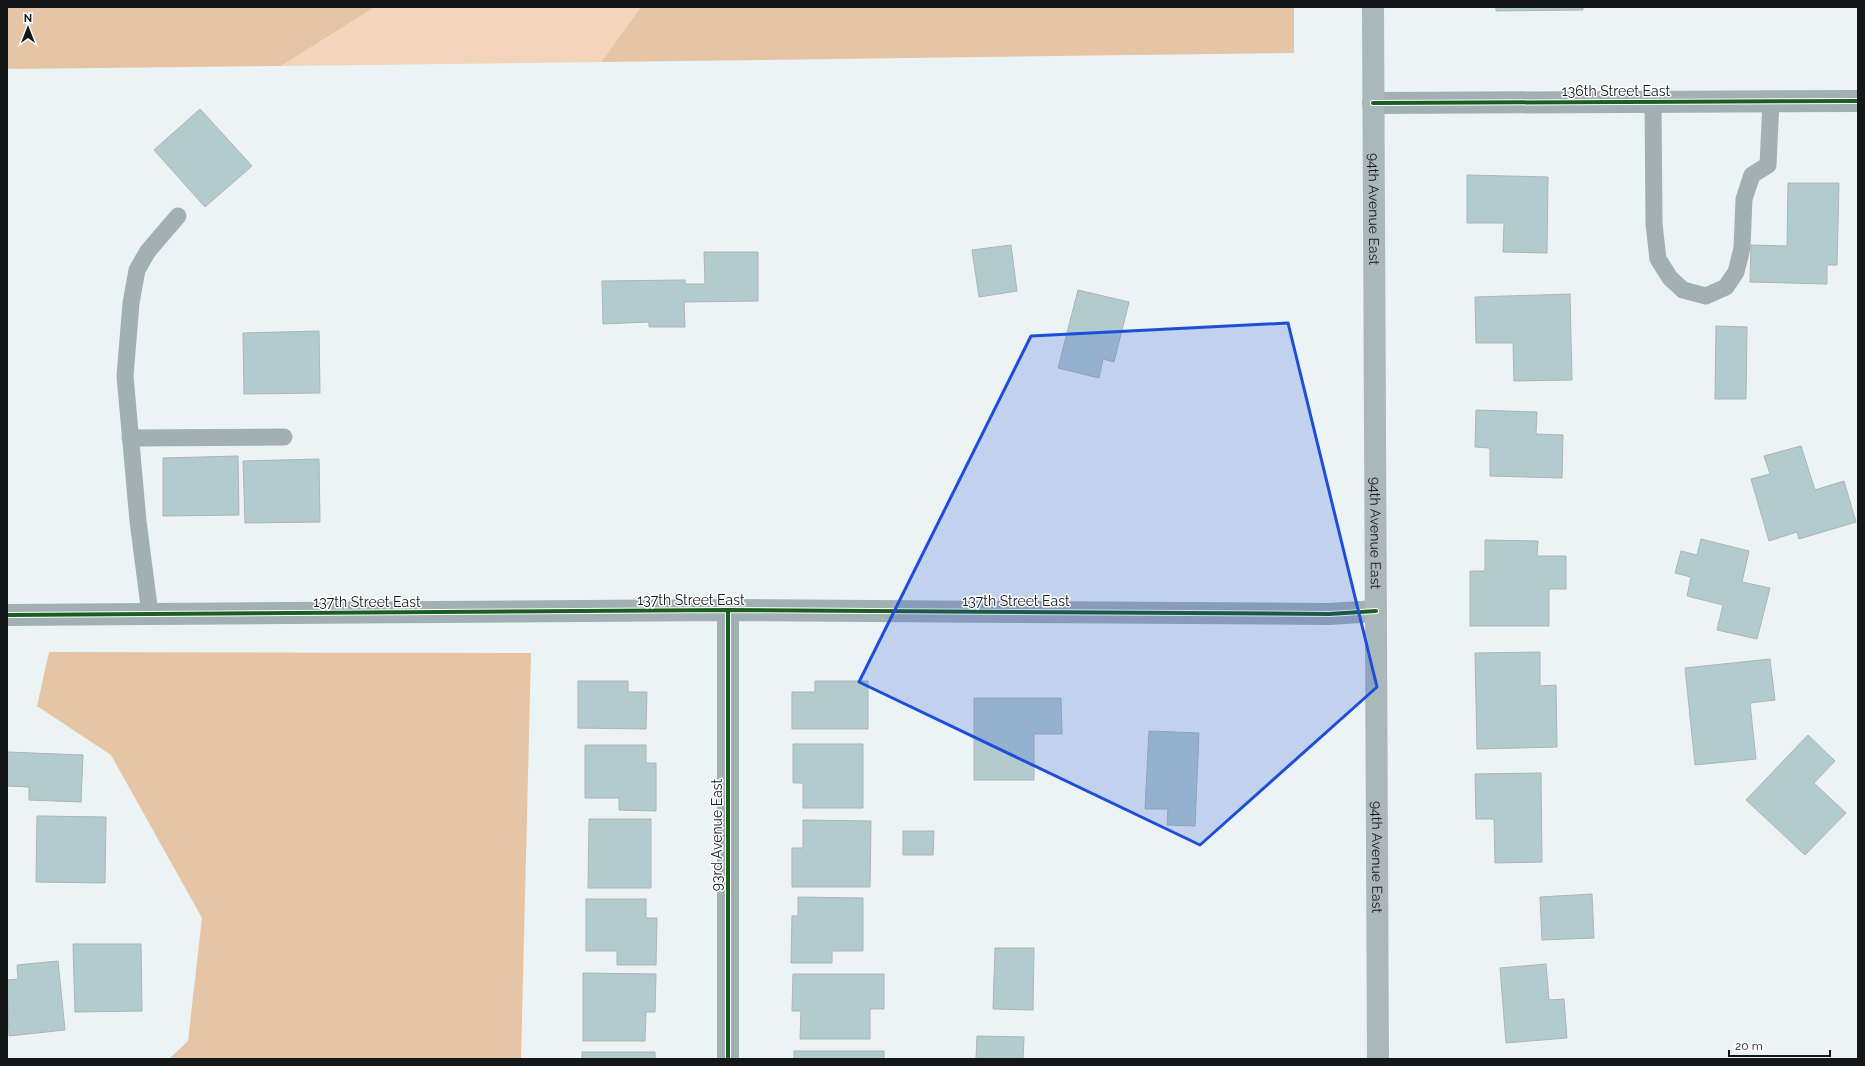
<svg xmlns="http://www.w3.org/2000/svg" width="1865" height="1066" viewBox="0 0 1865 1066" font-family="Raleway,sans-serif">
	<rect width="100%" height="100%" fill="#ecf3f4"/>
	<path fill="#f2d5bb" d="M375 7H641L601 62 281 66Z"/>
	<path fill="#e6c5a6" d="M7 7H375L281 66 7 69Z
		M641 7H1294V53L601 62Z
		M49 652 531 653 521 1059H169L188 1041 202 918 111 755 37 706Z"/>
	<path fill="#b2cbcf" stroke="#afb4b5" d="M1496 7H1583V10L1496 11Z
		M200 109 252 166 205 207 154 150Z
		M1467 175 1548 177 1547 253 1503 252 1504 223H1467Z
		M1788 183H1839L1837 265H1827V284L1750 282 1751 245 1787 246Z
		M1011 245 1017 291 979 297 972 250Z
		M704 252H758V301L684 302 685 327H649V322L603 324 602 281 685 280V284H705Z
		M1078 290 1129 302 1114 362 1103 359 1099 378 1058 368Z
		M1570 294 1572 380 1514 381 1513 343H1476L1475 297Z
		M1716 326 1747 327 1746 399H1715Z
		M319 331 320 393 244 394 243 333Z
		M1476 410 1537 412 1536 434 1563 435 1562 478 1490 476V448L1475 447Z
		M1801 446 1815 490 1844 481 1856 522 1799 539 1797 532 1769 541 1751 479 1770 474 1764 456Z
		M238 456 239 515 163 516V458Z
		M319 459 320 522 245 523 243 461Z
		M1701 539 1749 551 1742 582 1770 588 1757 639 1717 630 1723 605 1687 596 1691 577 1675 573 1681 551 1697 555Z
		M1485 540 1538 541 1537 556H1566V589H1549V626H1470V571H1485Z
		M1540 652V686L1556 685 1557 747 1477 749 1475 653Z
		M1770 659 1775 700 1750 703 1756 759 1695 765 1685 668Z
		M578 681H628V692H647L646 729 578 728Z
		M815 681H868V729H792V692H815Z
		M974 698H1061L1062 734H1034V780H974Z
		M1149 731 1199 733 1195 826 1167 825 1168 809H1145Z
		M1808 735 1835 761 1814 783 1846 813 1805 855 1746 800Z
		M793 744H863V808H803V783H793Z
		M585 745H646V763H656V811L619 810V798H585Z
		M7 752 83 755 81 802 29 800V787L7 786Z
		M1541 773 1542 862 1495 863 1494 819H1476L1475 774Z
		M37 816 106 817 105 883 36 882Z
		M589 819H651V888H588Z
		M803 820 871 821 870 887H792V848H803Z
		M903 831H934L933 855H903Z
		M1592 894 1594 938 1542 940 1540 897Z
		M798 897 863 898V951H832V963H791L792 916H798Z
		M586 899H646V918H657L656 965H617V951H586Z
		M73 944H141L142 1011 75 1012Z
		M995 948H1034L1033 1010 993 1009Z
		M58 961 65 1030 9 1036 7 980 18 979 17 965Z
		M1546 964 1549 1000 1564 999 1567 1038 1506 1043 1500 968Z
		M583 973 656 974 655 1012H646L645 1041H583Z
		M793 974H884V1009H870V1039H800L801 1011H792Z
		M977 1036 1024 1037 1023 1059H976Z
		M794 1051H884V1059H794Z
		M582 1052H655V1059H582Z"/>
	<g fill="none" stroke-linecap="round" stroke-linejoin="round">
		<path stroke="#a2b0b3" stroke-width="17" d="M1653 102 1654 224 1658 259 1670 278 1683 290 1706 296 1726 287 1736 272 1742 248 1744 199 1752 175 1768 165 1771 101
			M130 438 284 437
			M150 614 138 521 125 376 131 303 137 270 148 251 178 216"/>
		<path stroke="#a2b0b3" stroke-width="22" d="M728 610V1059
			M7 615 728 610 1329 614 1376 611"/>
		<path stroke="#a2b0b3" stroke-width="22" d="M1373 103 1858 101"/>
		<path stroke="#abb8bb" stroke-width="22" id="s1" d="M1373 7 1378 1059"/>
		<g stroke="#fff" stroke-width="6">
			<path id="cycleway" d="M1373 103 1858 101
				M728 610V1059
				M7 615 728 610 1329 614 1376 611"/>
		</g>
		<use href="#cycleway" stroke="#1b5e20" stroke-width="4"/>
	</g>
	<path fill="#1d4ed8" fill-opacity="0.2" stroke="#1d4ed8" stroke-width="3" stroke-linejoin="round" d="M1288 323 1377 687 1200 845 859 682 1031 336Z"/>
	<g text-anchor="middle" stroke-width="3" stroke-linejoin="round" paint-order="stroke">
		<g font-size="14" fill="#131718" stroke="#fff">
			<text x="1616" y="96">136th Street East</text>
			<text dy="5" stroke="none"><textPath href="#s1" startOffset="202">94th Avenue East</textPath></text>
			<text dy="5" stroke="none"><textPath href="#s1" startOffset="526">94th Avenue East</textPath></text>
			<text x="691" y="605">137th Street East</text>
			<text x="1016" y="606">137th Street East</text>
			<text x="367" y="607">137th Street East</text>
			<text transform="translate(717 835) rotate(-90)" y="5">93rd Avenue East</text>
			<text dy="5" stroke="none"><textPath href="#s1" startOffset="850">94th Avenue East</textPath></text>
		</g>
	</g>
	<rect width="1865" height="1066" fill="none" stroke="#131718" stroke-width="16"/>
	<g transform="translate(28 28)" stroke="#ffffff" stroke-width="3" paint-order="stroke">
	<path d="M0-3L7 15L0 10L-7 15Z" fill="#131718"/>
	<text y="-6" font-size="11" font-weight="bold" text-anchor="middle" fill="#131718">N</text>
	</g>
	<path d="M1729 1050v6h101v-6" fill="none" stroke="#131718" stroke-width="2"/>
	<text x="1735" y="1050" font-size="12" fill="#131718" stroke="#ffffff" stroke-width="3" paint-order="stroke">20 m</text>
</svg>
